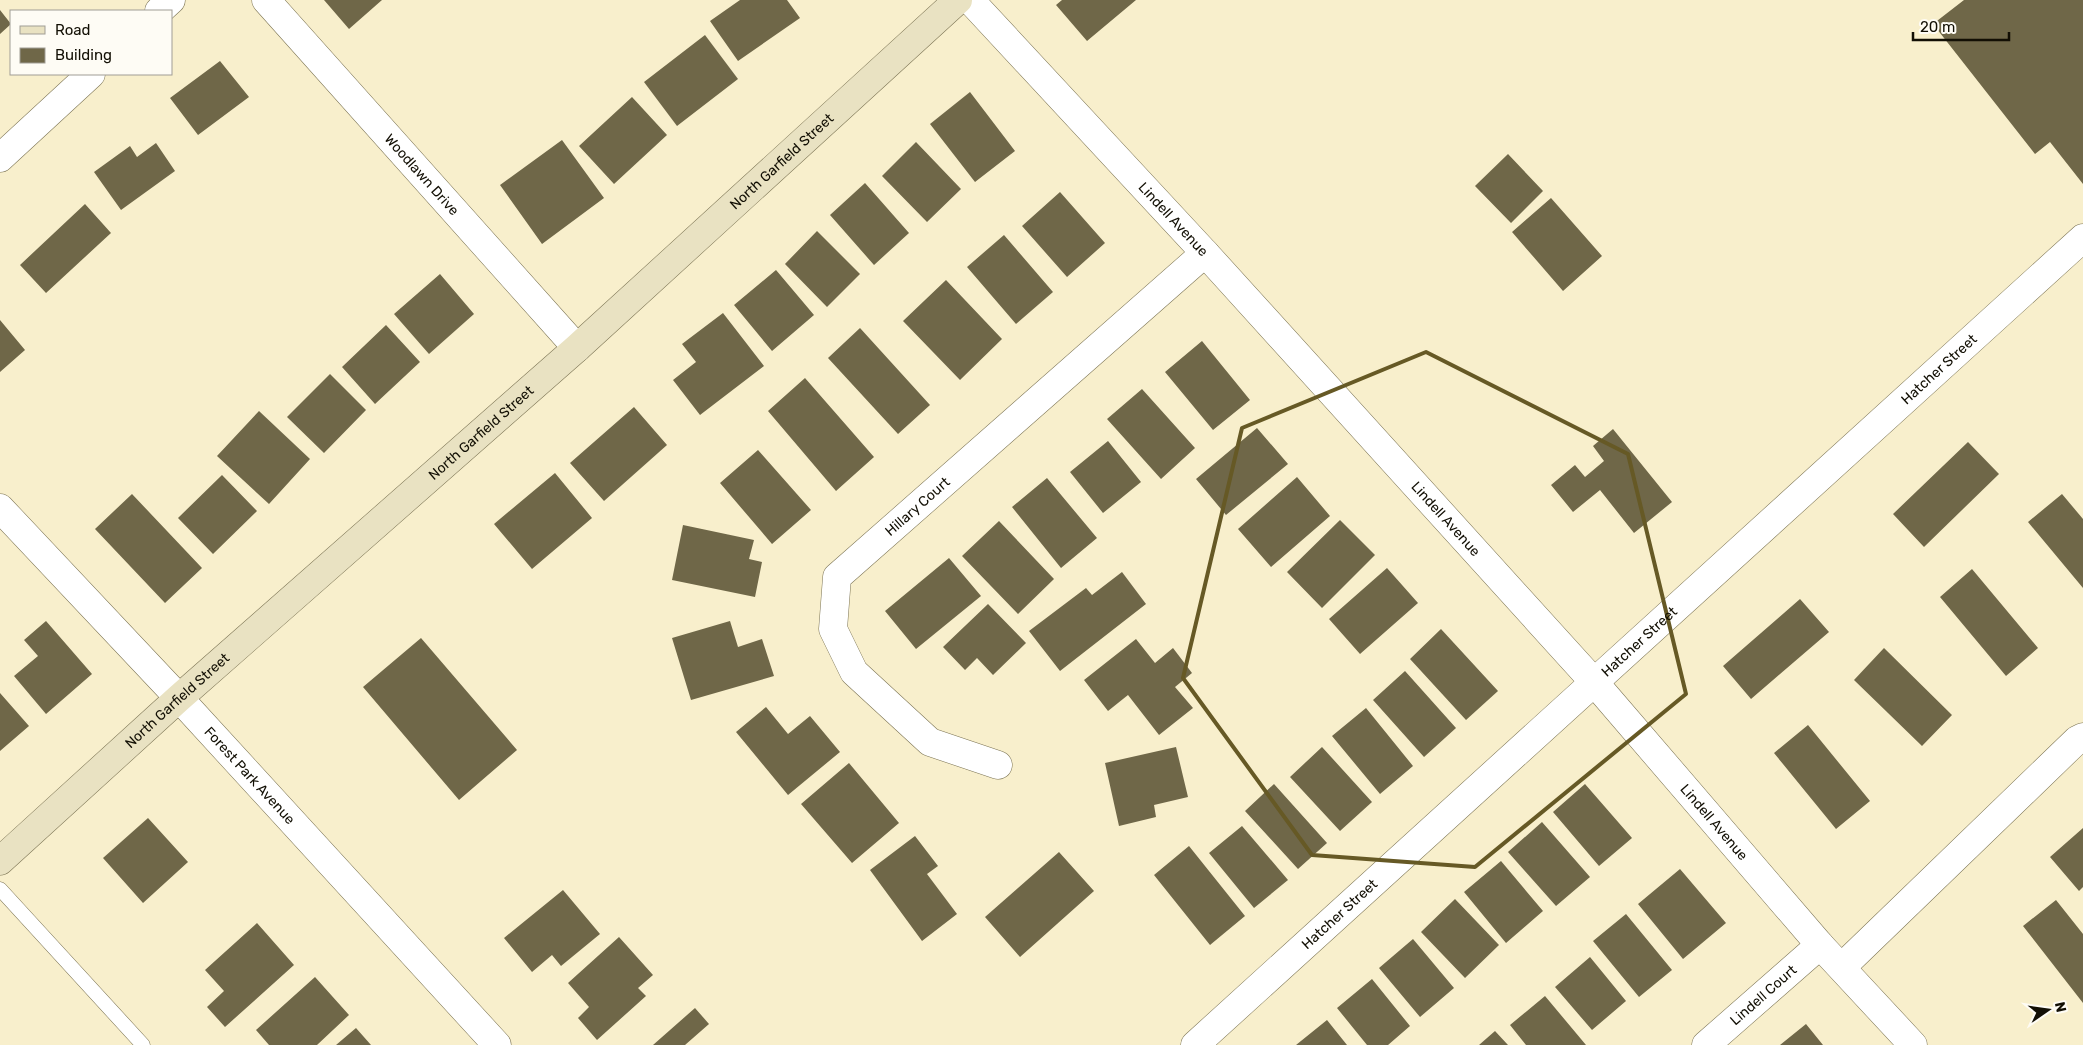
<svg xmlns="http://www.w3.org/2000/svg" width="2083" height="1045" viewBox="0 0 2083 1045" font-family="Rubik,sans-serif">
	<rect width="100%" height="100%" fill="#f8efcc"/>
	<path fill="#6f6748" d="M324 0H382L349 29Z
		M740 0H787L800 18 738 61 710 21Z
		M1062 0H1136L1087 41 1056 5Z
		M1964 0H2083V184L2050 142 2035 154 1933 24Z
		M0 10 11 24 0 34Z
		M705 35 738 79 677 126 644 82Z
		M220 61 249 97 198 135 170 98Z
		M970 92 1015 151 975 182 930 124Z
		M632 97 667 135 614 184 579 146Z
		M562 140 604 198 542 244 500 185Z
		M916 142 961 189 927 222 882 176Z
		M156 143 175 171 121 210 94 172 130 146 137 157Z
		M1508 154 1543 191 1511 223 1475 186Z
		M865 183 909 233 874 265 830 215Z
		M1060 192 1105 243 1067 277 1022 226Z
		M1551 198 1602 256 1563 291 1512 232Z
		M85 204 111 233 46 293 20 265Z
		M817 231 860 274 827 307 785 264Z
		M1004 235 1053 292 1016 324 967 267Z
		M776 270 814 315 772 351 734 305Z
		M440 274 474 314 429 354 394 314Z
		M946 280 1002 339 960 380 903 321Z
		M723 313 764 366 700 415 673 380 696 362 682 344Z
		M0 320 25 350 0 372Z
		M386 325 420 362 375 404 342 367Z
		M860 328 930 405 898 434 828 358Z
		M1202 341 1250 400 1213 430 1165 372Z
		M330 374 366 410 324 453 287 417Z
		M805 378 874 457 836 491 768 411Z
		M1142 389 1195 448 1161 479 1107 419Z
		M634 407 667 445 604 501 570 463Z
		M259 411 310 459 269 504 217 456Z
		M1257 428 1288 464 1226 515 1196 479Z
		M1613 429 1672 502 1634 533 1600 490 1573 512 1551 485 1575 465 1585 477 1604 461 1593 446Z
		M1108 441 1141 482 1103 513 1070 472Z
		M1968 442 1999 474 1924 547 1893 514Z
		M758 450 811 510 772 544 720 483Z
		M555 473 592 518 532 569 494 524Z
		M222 475 257 511 213 554 178 518Z
		M1297 477 1330 516 1271 567 1238 529Z
		M1047 478 1097 538 1061 568 1012 507Z
		M132 494 202 568 165 603 95 529Z
		M2062 494 2083 519V588L2028 522Z
		M1340 520 1375 555 1322 608 1287 572Z
		M999 521 1054 579 1018 614 962 556Z
		M683 525 754 540 749 559 762 562 755 597 672 580Z
		M949 558 981 596 916 649 885 611Z
		M1387 568 1418 603 1360 654 1329 619Z
		M1972 569 2038 648 2006 676 1940 597Z
		M1122 572 1146 604 1060 671 1029 631 1086 588 1092 595Z
		M1800 599 1829 632 1751 699 1723 666Z
		M988 604 1026 643 993 675 977 658 965 670 943 647Z
		M46 621 92 674 46 714 14 676 38 656 24 640Z
		M730 621 738 647 762 639 774 676 691 700 672 638Z
		M1441 629 1498 691 1466 720 1410 659Z
		M421 638 517 750 459 800 363 687Z
		M1136 639 1155 663 1173 648 1192 673 1175 687 1193 708 1159 735 1128 695 1108 711 1084 680Z
		M1884 648 1952 715 1922 746 1854 680Z
		M1405 671 1456 728 1424 757 1373 700Z
		M0 693 29 726 0 751Z
		M766 707 788 734 810 716 840 752 788 795 736 732Z
		M1366 708 1413 766 1380 794 1332 736Z
		M1808 725 1870 801 1836 829 1774 753Z
		M1176 747 1188 797 1154 805 1156 817 1119 826 1105 763Z
		M1322 747 1372 802 1340 831 1290 777Z
		M849 763 899 823 852 863 801 804Z
		M1274 784 1327 843 1298 869 1245 811Z
		M1585 784 1632 838 1599 866 1553 812Z
		M148 818 188 862 143 903 103 858Z
		M1542 822 1590 877 1556 906 1508 852Z
		M1242 826 1288 880 1254 908 1209 853Z
		M2083 828V887L2079 891 2050 857Z
		M915 836 938 866 927 874 957 914 922 941 870 870Z
		M1189 846 1245 916 1210 945 1154 875Z
		M1059 852 1094 891 1020 957 985 917Z
		M1501 861 1543 911 1506 943 1464 892Z
		M1680 869 1726 923 1683 959 1638 904Z
		M563 890 600 934 561 966 552 955 532 972 504 938Z
		M1455 899 1499 945 1465 978 1421 932Z
		M2056 900 2083 934V1003L2023 926Z
		M1626 914 1672 970 1639 997 1593 941Z
		M257 923 294 965 225 1027 207 1007 224 991 205 970Z
		M619 937 653 975 638 988 646 996 597 1040 578 1018 589 1007 568 983Z
		M1413 939 1454 988 1420 1017 1379 968Z
		M1590 957 1626 1001 1592 1030 1555 987Z
		M315 977 349 1015 317 1045H269L256 1030Z
		M1372 979 1410 1026 1388 1045H1367L1337 1008Z
		M1545 996 1586 1045H1526L1510 1025Z
		M695 1008 709 1024 685 1045H653Z
		M1327 1020 1347 1045H1296Z
		M1806 1024 1823 1045H1780Z
		M356 1028 371 1045H336Z
		M1495 1031 1508 1045H1479Z"/>
	<g fill="none" stroke-linecap="round" stroke-linejoin="round">
		<g stroke="#7c7454" stroke-width="15">
			<path id="lane" d="M0 889 143 1045"/>
		</g>
		<g stroke="#7c7454" stroke-width="29">
			<g id="street">
				<path id="s1" d="M266 0 577 348"/>
				<path id="s2" d="M970 0 1205 253 1594 682 1820 945 1913 1045"/>
				<path d="M159 11 171 0"/>
				<path d="M0 158 91 74"/>
				<path id="s3" d="M0 508 179 698 497 1045"/>
				<path id="s4" d="M998 765 930 742 854 672 833 629 837 577 1205 253"/>
				<path d="M1842 967 2077 740 2083 737"/>
				<path id="s5" d="M1195 1045 2083 238"/>
				<path id="s6" d="M1706 1045 1820 945"/>
			</g>
		</g>
		<g stroke="#7c7454" stroke-width="29">
			<g id="secondary">
				<path id="s7" d="M0 861 179 698 577 348 958 0"/>
			</g>
		</g>
		<use href="#lane" stroke="#fff" stroke-width="14"/>
		<use href="#street" stroke="#fff" stroke-width="28"/>
		<use href="#secondary" stroke="#e9e2c2" stroke-width="28"/>
	</g>
	<path fill="none" stroke="#665925" stroke-width="4" stroke-linejoin="round" d="M1426 352 1628 454 1686 694 1475 867 1312 855 1183 678 1242 428Z"/>
	<g text-anchor="middle" stroke-width="4" stroke-linejoin="round" paint-order="stroke">
		<g font-size="14" fill="#120f04" stroke="#fefcf5">
			<text dy="5" stroke="none"><textPath href="#s7" startOffset="1049">North Garfield Street</textPath></text>
			<text dy="5" stroke="none"><textPath href="#s1" startOffset="234">Woodlawn Drive</textPath></text>
			<text dy="5" stroke="none"><textPath href="#s2" startOffset="299">Lindell Avenue</textPath></text>
			<text dy="5" stroke="none"><textPath href="#s5" startOffset="1005">Hatcher Street</textPath></text>
			<text dy="5" stroke="none"><textPath href="#s7" startOffset="644">North Garfield Street</textPath></text>
			<text dy="5" stroke="none"><textPath href="#s4" startOffset="382">Hillary Court</textPath></text>
			<text dy="5" stroke="none"><textPath href="#s2" startOffset="704">Lindell Avenue</textPath></text>
			<text dy="5" stroke="none"><textPath href="#s5" startOffset="600">Hatcher Street</textPath></text>
			<text dy="5" stroke="none"><textPath href="#s7" startOffset="239">North Garfield Street</textPath></text>
			<text dy="5" stroke="none"><textPath href="#s3" startOffset="366">Forest Park Avenue</textPath></text>
			<text dy="5" stroke="none"><textPath href="#s2" startOffset="1109">Lindell Avenue</textPath></text>
			<text dy="5" stroke="none"><textPath href="#s5" startOffset="195">Hatcher Street</textPath></text>
			<text dy="5" stroke="none"><textPath href="#s6" startOffset="76">Lindell Court</textPath></text>
		</g>
	</g>
	<rect x="10" y="10" width="162" height="65" fill="#fefcf5" stroke="#a09d95"/>
	<rect x="20" y="26" width="25" height="8" fill="#e9e2c2" stroke="#a09d95"/>
	<text x="55" y="35" font-size="15" fill="#120f04">Road</text>
	<rect x="20" y="48" width="25" height="15" fill="#6f6748" stroke="#a09d95"/>
	<text x="55" y="60" font-size="15" fill="#120f04">Building</text>
	<g transform="translate(2048 1010) rotate(77)" stroke="#fefcf5" stroke-width="4" paint-order="stroke">
	<path d="M0-4L9 19L0 12L-9 19Z" fill="#120f04"/>
	<text y="-8" font-size="14" font-weight="bold" text-anchor="middle" fill="#120f04">N</text>
	</g>
	<path d="M1913 32v8h96v-8" fill="none" stroke="#120f04" stroke-width="2.5"/>
	<text x="1920" y="32" font-size="15" fill="#120f04" stroke="#fefcf5" stroke-width="4" paint-order="stroke">20 m</text>
</svg>
